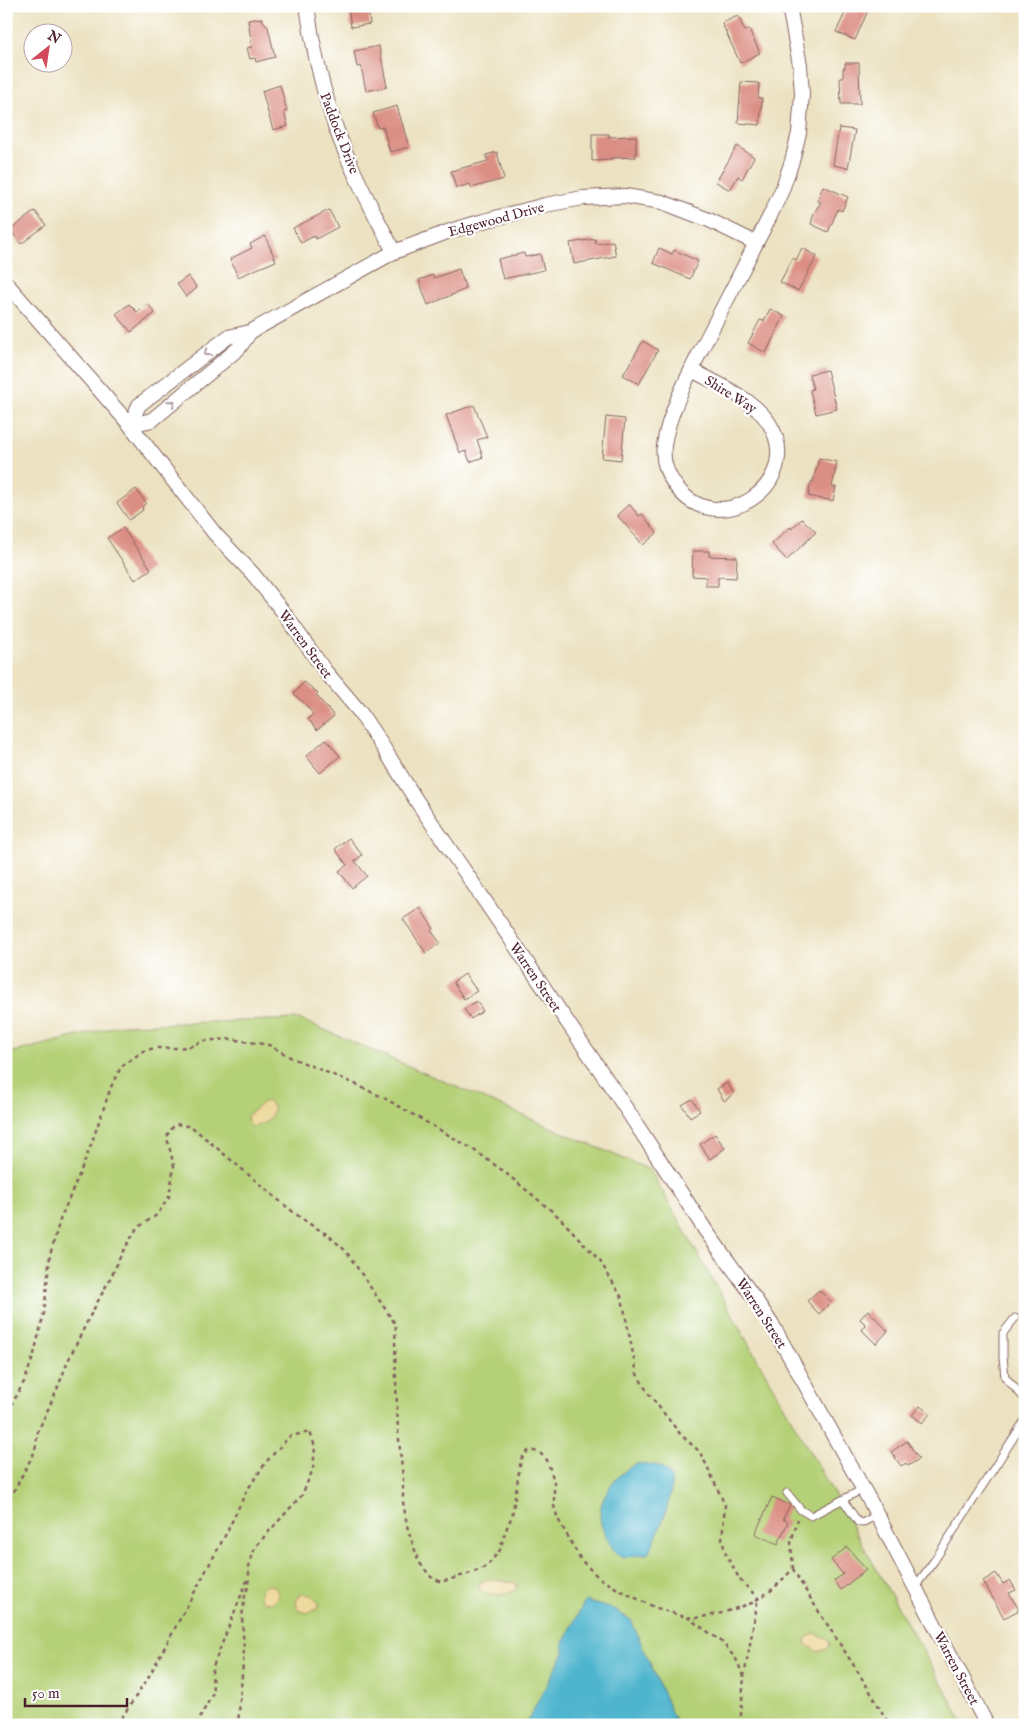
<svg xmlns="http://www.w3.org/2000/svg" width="1031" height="1731" viewBox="0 0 1031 1731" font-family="'IM FELL English',serif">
	<rect width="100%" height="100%" fill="#fff"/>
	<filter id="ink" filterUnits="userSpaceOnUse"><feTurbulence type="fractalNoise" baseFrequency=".02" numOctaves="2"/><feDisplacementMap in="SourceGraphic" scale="10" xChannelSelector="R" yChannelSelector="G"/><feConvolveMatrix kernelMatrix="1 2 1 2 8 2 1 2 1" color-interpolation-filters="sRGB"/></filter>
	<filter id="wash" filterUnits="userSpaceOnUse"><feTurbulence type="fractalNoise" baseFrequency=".0096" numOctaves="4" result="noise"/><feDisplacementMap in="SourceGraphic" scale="20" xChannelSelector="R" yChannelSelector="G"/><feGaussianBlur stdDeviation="1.12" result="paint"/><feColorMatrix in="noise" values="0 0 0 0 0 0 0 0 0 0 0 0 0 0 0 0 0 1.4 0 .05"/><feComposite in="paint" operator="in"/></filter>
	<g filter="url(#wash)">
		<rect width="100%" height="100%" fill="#ece2c1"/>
		<path fill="#b5d178" stroke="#807852" d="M299 1019 650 1170 965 1725H6V1054L122 1025Z"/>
		<path fill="#eeda9e" stroke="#9c7c64" d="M267 1101 273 1106C274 1118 264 1124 253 1127L248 1122 247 1116 262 1103Z
			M487 1579 516 1583 517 1588C510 1596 487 1597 480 1589L479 1584Z
			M260 1594a9 9 0 1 1 18 0a9 9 0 1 1-18 0Z
			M300 1594C310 1594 314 1595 319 1604L317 1609 306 1613 298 1610 296 1601Z
			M815 1633 828 1639 830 1645 827 1649 818 1652 805 1644 806 1638Z"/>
		<path fill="#50b5ce" stroke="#4d6a7c" d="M636 1464C646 1464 657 1463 665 1470 668 1473 671 1477 671 1480 674 1497 656 1539 648 1554 639 1553 629 1559 621 1556 613 1552 609 1543 606 1535 604 1531 602 1528 601 1524 595 1501 616 1473 636 1464Z
			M585 1601 613 1609 631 1620 677 1725H525L561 1658 564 1653 563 1643Z"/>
		<g id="blocks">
			<path fill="#db8e83" d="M348 6H368L370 24 351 27Z
				M852 6H870L855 40 836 32 847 9 850 10Z
				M738 16 745 31 749 29 760 53 740 63 722 23Z
				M262 18 263 21 268 27 275 57 256 62 255 58 250 59 247 48 252 47 248 20Z
				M379 46 387 87 366 91 361 66 357 67 354 51Z
				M845 63H859L860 104H841L840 78H843V68H845Z
				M741 82 759 83 758 98H762L760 125 738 123Z
				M280 85 287 111 284 112 288 126 273 130 262 91Z
				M397 106 409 147 390 152 383 127 378 128 373 113Z
				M839 128 855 130 848 168 833 165Z
				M592 134H609V137L636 136V157L610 158 611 160 592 161Z
				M737 146 754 157 742 179 738 176 730 190 716 182Z
				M497 152 504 179 471 188 470 184 456 188 451 171 488 161 486 155Z
				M823 186 848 197 842 211 838 209 828 232 811 224 814 213 821 202 817 201Z
				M329 210 338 227 316 239 314 236 301 243 293 228Z
				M35 211 46 225 21 244 10 230Z
				M265 236 276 261 238 277 230 259 252 248 250 244Z
				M595 239 596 244 613 241 616 256 574 264 570 243Z
				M659 248 672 254 674 250 698 261 690 279 653 263Z
				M802 248 817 256 798 291 780 282 793 258 796 260Z
				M524 253 525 257 540 254 544 270 503 279 498 259Z
				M459 269 466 289 428 305 419 280 433 275 434 278Z
				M188 276 197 288 186 297 177 284Z
				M129 304 137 312 148 304 155 313 131 332 116 314Z
				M770 309 784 316 766 353 748 343 760 320 764 321Z
				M643 341 658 350 639 384 623 375Z
				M827 370 837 409 816 414 810 390 813 389 809 374Z
				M474 405 487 437 477 440 483 457 470 462 466 451 460 453 446 415Z
				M606 417 625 419 621 460 602 458Z
				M819 458 837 462 832 487H836L833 501 808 496 811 482H813Z
				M136 489 146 503 142 507 143 510 129 520 117 503Z
				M629 504 639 516 642 514 657 533 643 545 617 515Z
				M802 519 816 532 787 560 772 544 790 527 791 529Z
				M123 528 151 569 135 580 107 538Z
				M693 551H709V556L737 557 736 578 718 577V586H706V577L692 576Z
				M304 682 318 693 316 695 334 716 317 730 308 719 313 714 305 704 294 694Z
				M326 739 340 756 320 773 306 756Z
				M349 838 362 855 355 861 367 876 352 888 339 871 347 865 335 849Z
				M420 908 434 929 431 930 440 943 426 953 403 919Z
				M465 974 477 991 464 999 453 982Z
				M477 1001 483 1011 471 1019 464 1009Z
				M727 1083 734 1094 724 1101 717 1089Z
				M692 1099 700 1111 690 1117 682 1105Z
				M715 1134 725 1148 710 1159 700 1144Z
				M819 1290 831 1302 819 1314 807 1301Z
				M868 1310 888 1331 876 1344 862 1330 866 1325 860 1319Z
				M920 1406 930 1414 922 1423 912 1415Z
				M907 1441 919 1459 908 1466 906 1463 901 1466 891 1452Z
				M772 1497 790 1505 783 1519 788 1522 778 1544 755 1534Z
				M847 1547 866 1569 841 1590 834 1581 843 1574 831 1560Z
				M996 1573 1003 1584 1010 1580 1016 1590 1009 1593 1019 1610 1004 1618 983 1581Z"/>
		</g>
	</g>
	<g filter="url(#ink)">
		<use href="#blocks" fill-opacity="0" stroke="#836360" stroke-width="1"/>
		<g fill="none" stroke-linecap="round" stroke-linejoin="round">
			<g stroke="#836360" stroke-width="9">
				<path id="service" d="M1015 1318 1003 1333V1357L1005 1377 1025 1399
					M787 1493 801 1510 811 1516 863 1489
					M843 1500 858 1522 862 1523 877 1515
					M915 1587 934 1561 1025 1420"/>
			</g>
			<g stroke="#836360" stroke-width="16">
				<path id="minor" d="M307 6C312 42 319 76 330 110 345 160 371 206 394 252
					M6 283 130 425 215 534 253 574 284 613 325 671 359 711 383 747 416 800 617 1095 706 1231 755 1299 774 1328 871 1503 987 1725
					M692 370C715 383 754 399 769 423 807 483 717 544 675 485 667 474 662 460 664 446 667 417 689 374 702 348L770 216 782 190 792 161 799 133 802 94 800 65 789 6
					M130 425 139 405 228 337 250 332 394 252 450 231 480 222 545 205 583 198 625 196 662 202 709 220 756 243
					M130 425 152 420 239 348 250 332"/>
			</g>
			<path stroke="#836360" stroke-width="2.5" stroke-dasharray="4 4" stroke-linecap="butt" d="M6 1421 12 1404 25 1380 34 1354 44 1313 50 1255 60 1220 87 1156 111 1087 121 1067 143 1051 155 1048H179L191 1046 203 1041 230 1039 269 1045 292 1058 355 1084 386 1099 471 1148 502 1170 559 1217 600 1261 622 1298 637 1374 648 1393 681 1435 699 1451 706 1464 725 1505 722 1540 726 1554 740 1580 758 1598
				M6 1506 35 1451 38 1431 56 1392 68 1361 89 1318 113 1273 122 1253 137 1228 157 1215 169 1197 174 1166 167 1138 169 1131 176 1124 192 1127 288 1208 308 1223 328 1235 346 1251 396 1325 395 1341 396 1382 398 1430 403 1479V1502L408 1530 419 1562 431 1577 441 1582 471 1573 487 1566 500 1550 505 1532 512 1516 521 1459 529 1450 539 1452 547 1460 554 1481V1506L558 1519 581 1560 598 1577 619 1590 654 1607 685 1617 696 1618 722 1613 752 1603 773 1589 793 1569C823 1622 860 1670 889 1725
				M793 1569 791 1542 798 1519
				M687 1617 721 1641 736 1659 744 1677 740 1725
				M744 1677 758 1599
				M117 1725 148 1678 227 1532 246 1492 266 1462 290 1436 310 1432 315 1447 313 1469 302 1495 255 1547 249 1566V1584L245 1596 242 1617 244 1650 238 1725
				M196 1725 213 1693 212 1669 248 1578"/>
			<use href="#service" stroke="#fff" stroke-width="7"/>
			<use href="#minor" stroke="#fff" stroke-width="14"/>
		</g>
		<defs><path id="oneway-chevron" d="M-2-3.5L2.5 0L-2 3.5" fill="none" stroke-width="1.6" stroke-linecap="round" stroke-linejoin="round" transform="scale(1.25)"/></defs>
		<g stroke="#ae9aa0">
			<use href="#oneway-chevron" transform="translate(207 353) rotate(143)"/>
			<use href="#oneway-chevron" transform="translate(172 403) rotate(-40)"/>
		</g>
	</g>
	<g text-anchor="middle" stroke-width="4.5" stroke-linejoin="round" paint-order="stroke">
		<g font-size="14" fill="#4a1f2b" stroke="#fff">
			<text transform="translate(340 133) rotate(69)" y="5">Paddock Drive</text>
			<text transform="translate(496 219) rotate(-15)" y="5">Edgewood Drive</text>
			<text transform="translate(731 394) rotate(32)" y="5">Shire Way</text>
			<text transform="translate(306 644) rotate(54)" y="5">Warren Street</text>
			<text transform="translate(536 977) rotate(56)" y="5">Warren Street</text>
			<text transform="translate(762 1313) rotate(57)" y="5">Warren Street</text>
			<text transform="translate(957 1668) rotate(62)" y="5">Warren Street</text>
		</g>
	</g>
	<rect width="1031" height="1731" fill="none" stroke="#fff" stroke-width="25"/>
	<g transform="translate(48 48) rotate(30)"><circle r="24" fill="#ffffff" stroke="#b7a5aa"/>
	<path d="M0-4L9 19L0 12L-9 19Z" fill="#d1495b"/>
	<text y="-8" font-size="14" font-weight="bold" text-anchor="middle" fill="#4a1f2b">N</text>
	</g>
	<path d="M25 1698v8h102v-8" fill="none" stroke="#4a1f2b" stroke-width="2.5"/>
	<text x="32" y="1698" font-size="15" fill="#4a1f2b" stroke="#ffffff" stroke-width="4" paint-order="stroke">50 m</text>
</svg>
